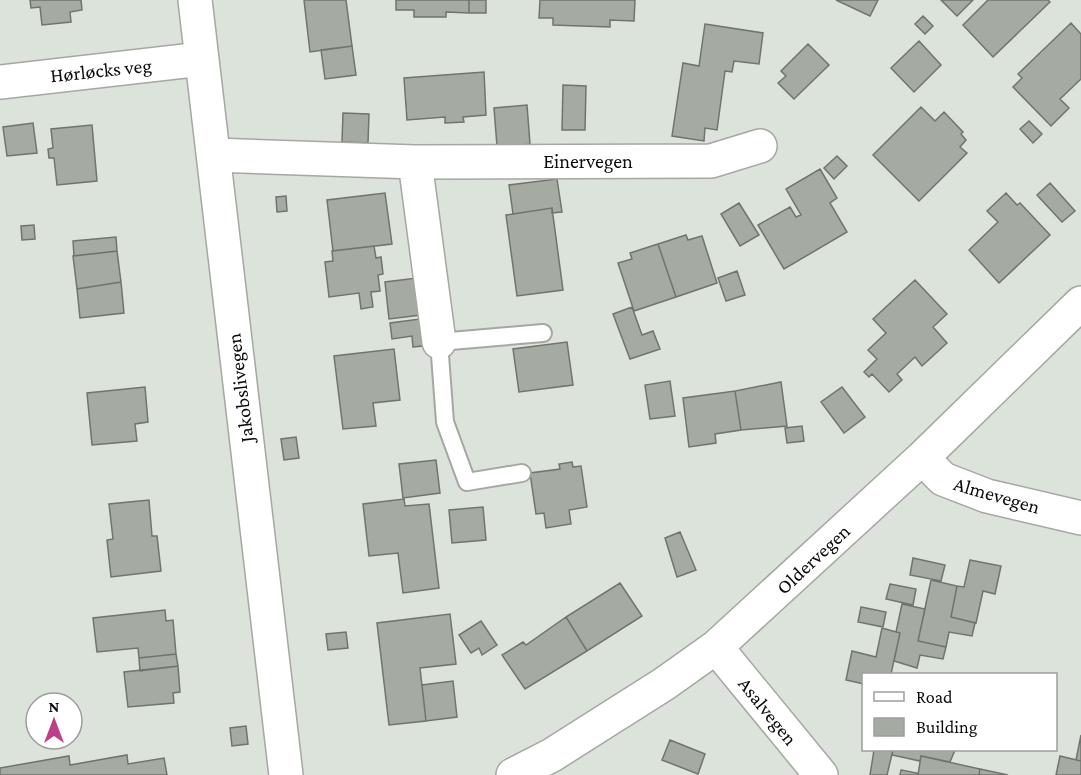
<svg xmlns="http://www.w3.org/2000/svg" width="1081" height="775" viewBox="0 0 1081 775" font-family="'Crimson Pro',serif">
	<rect width="100%" height="100%" fill="#dce3db"/>
	<path fill="#a5aba3" stroke="#6f756e" stroke-width="1.5" d="M30 0H81L82 10 70 12 71 22 42 25 40 7 31 8Z
		M304 0H346L352 46 310 52Z
		M396 0H469V13L446 12V17H414V10H396Z
		M469 0H486V13H469Z
		M540 0H635L634 21 610 20V27L553 25V18H539Z
		M836 0H878L870 16Z
		M941 0H973L957 16Z
		M988 0H1048L1050 2 993 57 963 25Z
		M923 16 933 26 925 34 915 24Z
		M1071 23 1081 34V79L1060 99 1069 108 1051 126 1013 87 1022 78 1018 74Z
		M705 24 763 33 759 64 734 61 732 72 725 71 717 130 705 128 704 141 672 136 683 63 699 66Z
		M919 41 941 65 914 92 891 68Z
		M808 44 829 65 794 99 778 83 786 76 781 71Z
		M352 46 356 75 325 79 321 50Z
		M484 72 486 115 463 117 464 122 445 123V117L407 120 404 78Z
		M563 85 586 86 585 130H562Z
		M527 105 530 144 508 148V145L497 146 494 108Z
		M921 107 935 121 944 112 963 132 961 134 966 140 960 147 967 153 919 201 873 155Z
		M343 113 369 114 368 143 342 142Z
		M1029 121 1042 134 1033 143 1020 129Z
		M33 123 37 153 7 156 3 127Z
		M92 125 97 181 57 185 54 158H49L48 149 53 148 51 129Z
		M837 156 847 166 834 179 824 168Z
		M820 169 837 198 830 203 847 232 784 269 758 225 790 207 796 217 801 215 786 189Z
		M557 179 562 212 552 213V208L513 214 509 185Z
		M1050 183 1075 211 1062 222 1037 195Z
		M385 193 392 244 333 251 327 200Z
		M1006 193 1017 205 1020 203 1050 235 999 283 969 250 998 222 987 211Z
		M286 196 287 211 277 212 276 197Z
		M739 203 759 235 740 246 721 214Z
		M552 208 563 290 517 296 506 215Z
		M34 225 35 239 22 240 21 226Z
		M686 235 688 240 702 236 717 283 676 297 658 244Z
		M116 237 117 251 74 256 73 241Z
		M658 244 676 297 634 311 618 263 632 259 630 253Z
		M374 246 376 258 381 257 383 274 378 275 380 291 371 292 373 307 361 309 359 293 329 297 325 262 333 261 332 251Z
		M117 251 121 282 77 289 73 256Z
		M737 271 745 295 726 301 718 278Z
		M417 278 421 315 389 319 385 282Z
		M915 280 947 314 933 327 947 343 922 366 915 357 897 374 902 380 889 392 872 374 869 377 864 372 877 359 868 350 886 333 873 319Z
		M121 282 124 313 80 318 77 289Z
		M632 307 642 335 653 331 660 349 630 359 613 314Z
		M420 319 423 346 413 347 412 336 392 339 390 323Z
		M567 342 573 385 519 392 513 349Z
		M394 349 400 400 373 403 376 426 343 429 334 356Z
		M670 381 675 416 650 419 645 385Z
		M781 382 787 426 741 430 735 391Z
		M145 387 148 422 135 424 137 441 92 445 87 393Z
		M842 387 865 417 844 433 821 402Z
		M735 391 741 430 715 434 716 443 689 447 683 398Z
		M802 426 804 441 787 443 785 428Z
		M296 437 299 458 284 460 281 439Z
		M436 460 440 493 403 498 399 464Z
		M572 462 573 467 581 466 587 507 569 510 571 524 546 528 544 513 536 514 530 473 560 469 559 464Z
		M404 499 405 506 429 504 439 588 403 593 398 553 369 556 363 504Z
		M149 500 152 536H157L161 571 111 577 107 540 113 539 109 504Z
		M483 507 486 540 452 543 449 510Z
		M680 532 696 570 677 577 665 538Z
		M913 558 945 565 941 581 910 575Z
		M970 560 1001 566 995 594 983 591 976 623 951 617 957 586 964 587Z
		M931 580 957 586 951 617 975 623 972 636 949 632 946 647 918 641Z
		M620 583 642 616 587 651 566 617Z
		M890 584 916 589 913 605 886 599Z
		M902 604 925 609 918 641 946 647 943 659 920 655 917 668 894 661 900 633 896 632Z
		M861 607 886 612 883 627 858 622Z
		M165 610 166 621 173 620 176 654 139 658 138 648 97 652 93 618Z
		M450 614 456 664 420 668 426 721 389 725 377 623Z
		M566 617 587 651 525 689 502 655 523 642 526 645Z
		M481 621 497 645 482 655 479 648 471 653 459 635Z
		M882 628 900 633 891 674H864V684L846 680 852 651 876 657Z
		M346 632 348 648 328 650 326 634Z
		M176 654 178 666 140 671 139 658Z
		M178 666 180 692 173 693 174 703 128 707 124 672Z
		M453 681 457 717 426 721 422 685Z
		M246 726 248 744 232 746 230 728Z
		M1081 735V761L1076 760Z
		M670 740 705 754 698 774 662 760Z
		M874 750H893L887 775H870Z
		M893 750H955L950 762 921 756 920 761 892 755Z
		M127 755 128 764 164 758 167 775H0V768L69 756 70 765Z
		M921 756 980 769 979 775H918Z
		M1060 756 1081 761V775H1056Z
		M980 769 1008 775H979Z
		M901 770 917 773V775H900Z"/>
	<g fill="none" stroke-linecap="round" stroke-linejoin="round">
		<g stroke="#a3a9a1" stroke-width="20">
			<path id="service" d="M522 473 467 482 445 422 439 342 543 333"/>
		</g>
		<g stroke="#a3a9a1" stroke-width="36">
			<path id="minor" d="M214 155 415 162 711 161 760 146
				M415 162 439 342
				M922 458 943 479 987 496 1081 518
				M716 647 821 775
				M513 775 552 755 664 684 716 647 922 458 1081 303"/>
		</g>
		<g stroke="#a3a9a1" stroke-width="36">
			<path id="tertiary" d="M195 0 286 775
				M0 82 202 59"/>
		</g>
		<use href="#service" stroke="#fff" stroke-width="16"/>
		<use href="#minor" stroke="#fff" stroke-width="33"/>
		<use href="#tertiary" stroke="#fff" stroke-width="33"/>
	</g>
	<g text-anchor="middle" stroke-width="4.5" stroke-linejoin="round" paint-order="stroke">
		<g font-size="20" fill="#0b0d0a" stroke="#fff">
			<text transform="translate(101 70) rotate(-6)" y="7">Hørløcks veg</text>
			<text x="588" y="168">Einervegen</text>
			<text transform="translate(240 388) rotate(-97)" y="7">Jakobslivegen</text>
			<text transform="translate(997 495) rotate(16)" y="7">Almevegen</text>
			<text transform="translate(813 559) rotate(-43)" y="7">Oldervegen</text>
			<text transform="translate(768 711) rotate(51)" y="7">Asalvegen</text>
		</g>
	</g>
	<rect x="862" y="673" width="195" height="78" fill="#ffffff" stroke="#9d9e9d" stroke-width="1.5"/>
	<rect x="874" y="692" width="30" height="9" fill="#ffffff" stroke="#9d9e9d" stroke-width="1.5"/>
	<text x="916" y="703" font-size="18" fill="#0b0d0a">Road</text>
	<rect x="874" y="718" width="30" height="18" fill="#a5aba3" stroke="#9d9e9d" stroke-width="1.5"/>
	<text x="916" y="733" font-size="18" fill="#0b0d0a">Building</text>
	<g transform="translate(54 721)"><circle r="28" fill="#ffffff" stroke="#9d9e9d" stroke-width="1.5"/>
	<path d="M0-4.5L10 22L0 15L-10 22Z" fill="#bf3e87"/>
	<text y="-9" font-size="16" font-weight="bold" text-anchor="middle" fill="#0b0d0a">N</text>
	</g>
</svg>
